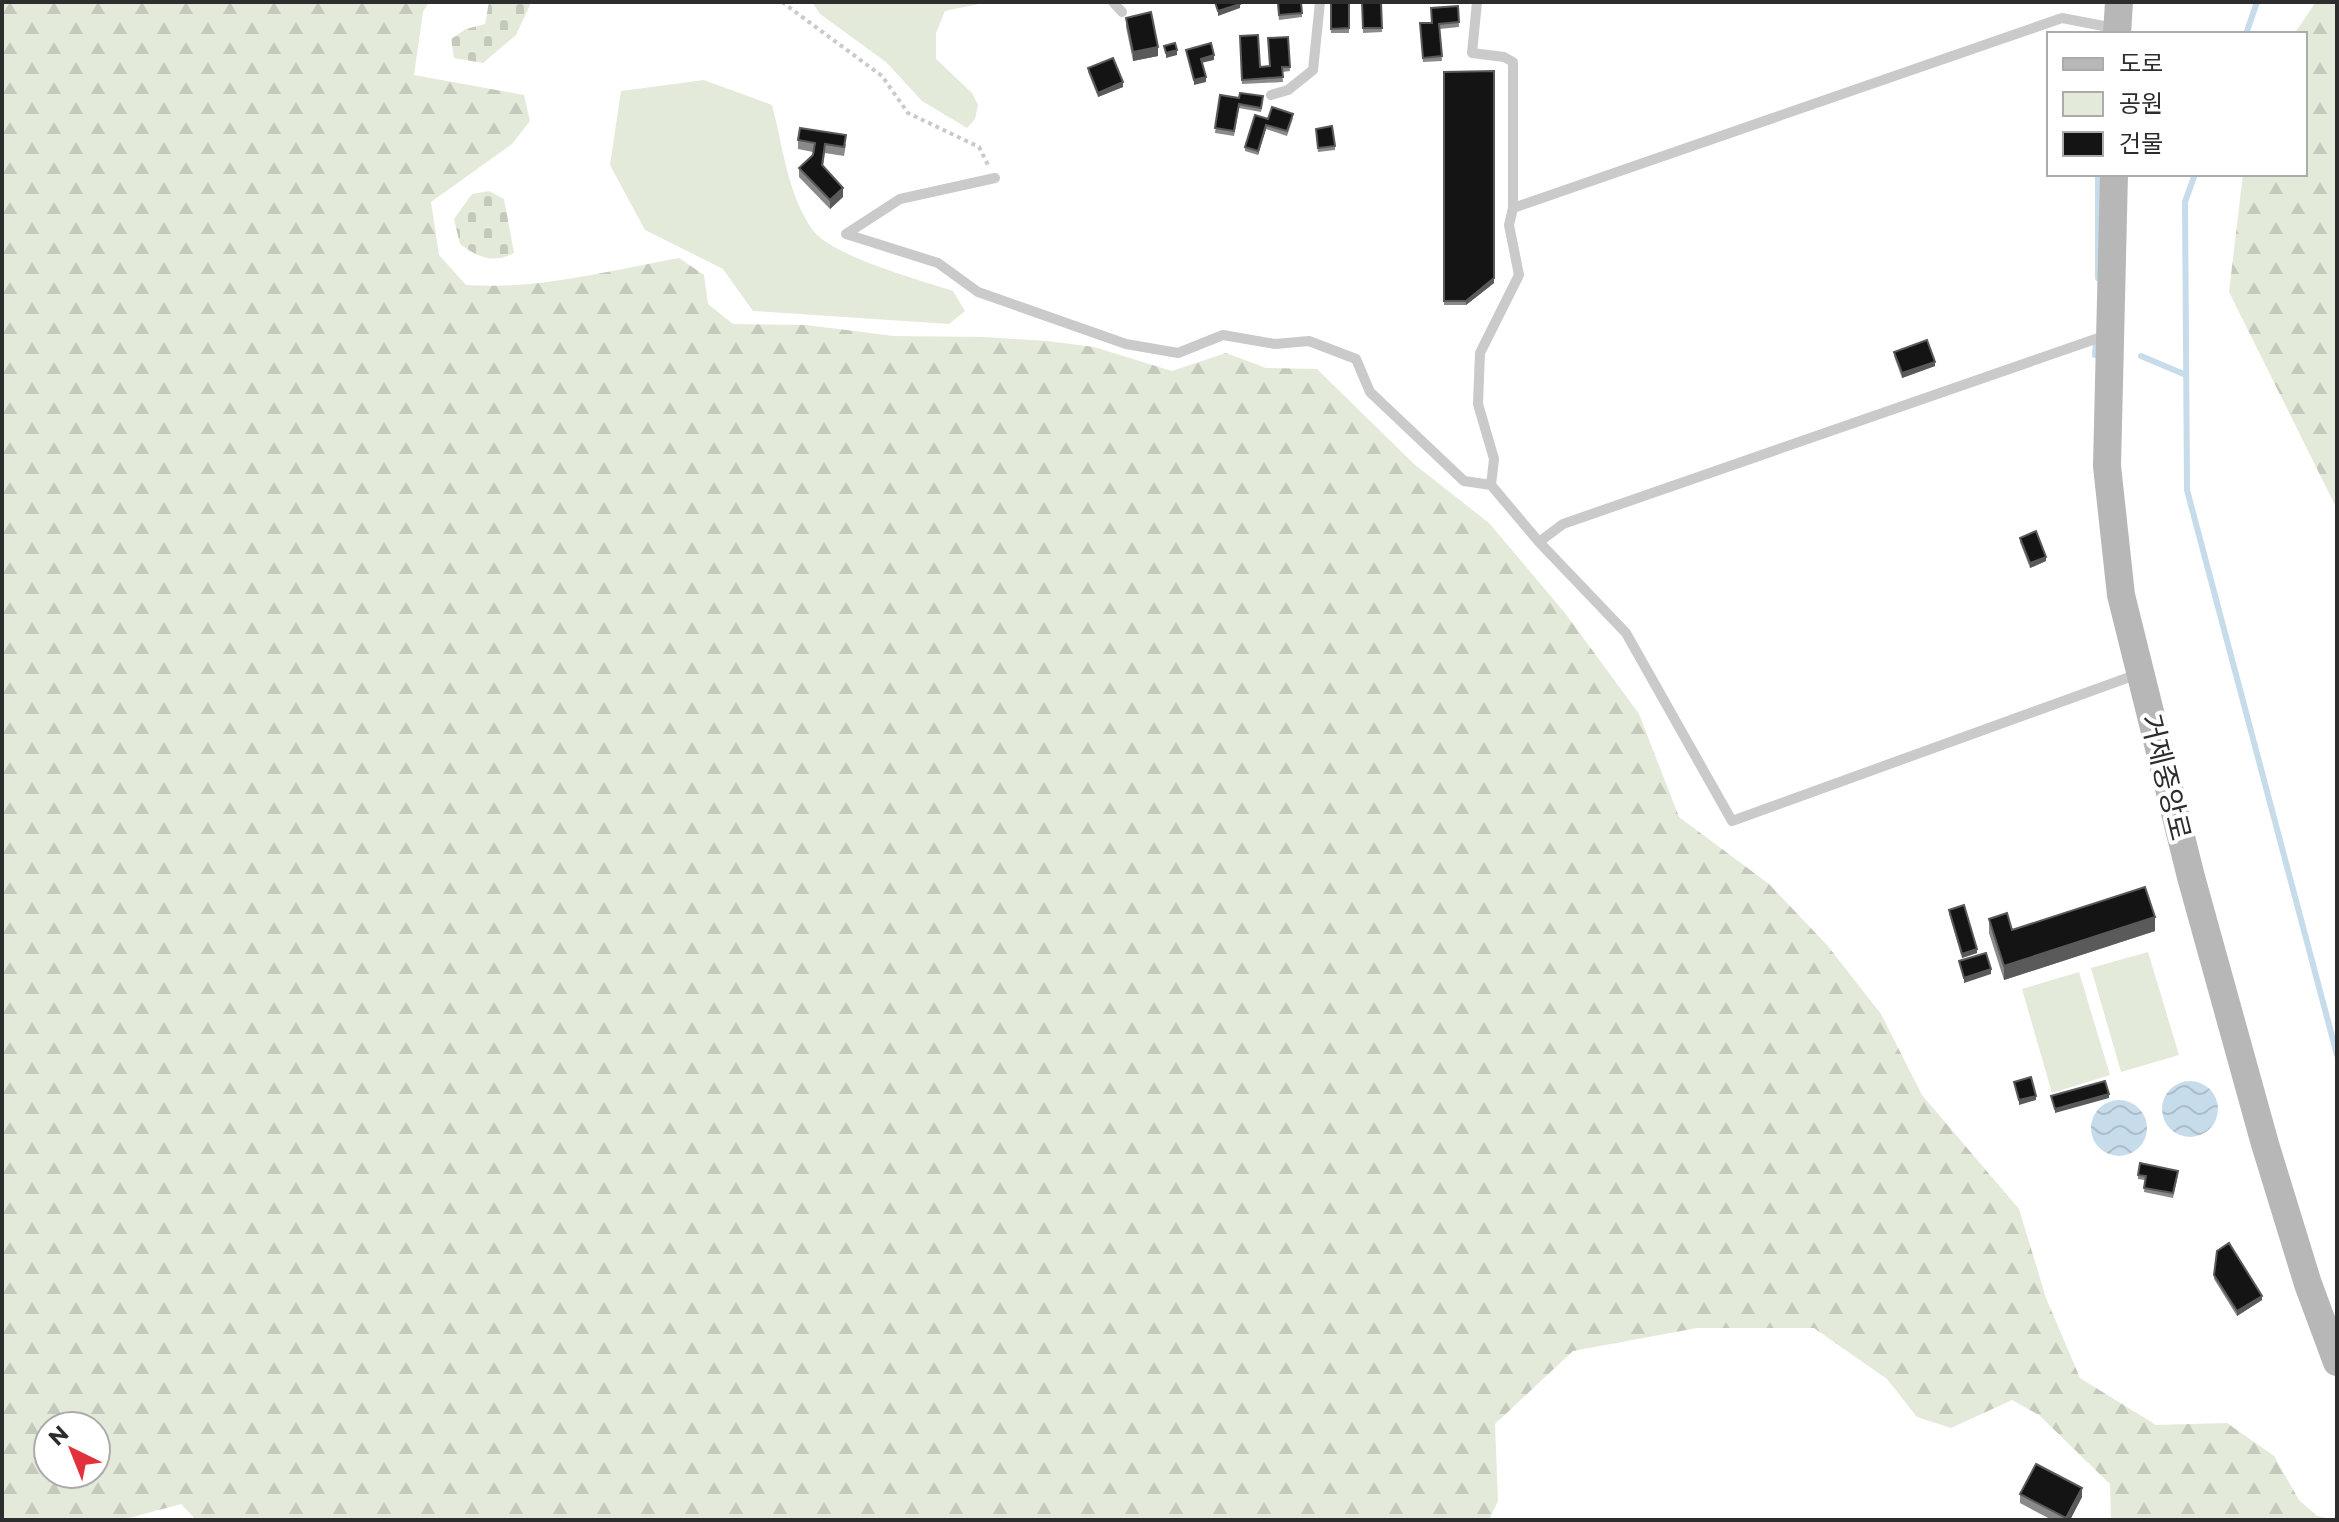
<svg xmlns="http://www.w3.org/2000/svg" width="2339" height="1522" viewBox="0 0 2339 1522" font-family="Montserrat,'Noto Sans KR',sans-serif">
	<defs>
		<pattern id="forest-firs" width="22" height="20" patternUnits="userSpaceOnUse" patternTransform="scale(2)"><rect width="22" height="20" fill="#e3eada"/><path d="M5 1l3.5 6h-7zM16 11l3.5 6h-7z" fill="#c3c9bb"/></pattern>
		<pattern id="cemetery-stones" width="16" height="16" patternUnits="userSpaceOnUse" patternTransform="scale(2)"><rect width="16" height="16" fill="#e3eada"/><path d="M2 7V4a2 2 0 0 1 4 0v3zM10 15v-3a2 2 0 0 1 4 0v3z" fill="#c3c9bb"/></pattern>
		<pattern id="water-waves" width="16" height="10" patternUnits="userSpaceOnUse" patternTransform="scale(2)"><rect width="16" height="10" fill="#c6dcea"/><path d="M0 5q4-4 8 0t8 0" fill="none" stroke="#aabdc9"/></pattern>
	</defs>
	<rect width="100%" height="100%" fill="#fff"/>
	<path fill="#e3eada" d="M812 2H988L945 11 936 33V59L972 93 978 105 975 119 967 128 922 101 886 62 820 14Z
		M704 80 772 105C783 146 787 193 812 229 830 256 920 280 953 291L965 311 949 324 753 311 723 269 645 230 610 165 621 91Z
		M2148 952 2179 1055 2121 1072 2091 968Z
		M2079 972 2110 1075 2052 1093 2022 989Z"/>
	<path fill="url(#forest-firs)" fill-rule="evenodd" d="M2 2H429L423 12 414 75 524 95 530 121 512 144 431 202 439 255 466 285C537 290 609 271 679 258L704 275 708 304 733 324 806 325 894 336 984 337 1048 341 1094 347 1172 371 1226 353 1266 368 1317 369 1414 464 1489 523 1565 613 1639 714 1679 817 1769 884 1827 945 1881 1014 1922 1095 2019 1209 2046 1298 2080 1378 2156 1425 2227 1423 2274 1456 2299 1500 2317 1516 2337 1520H2111L2110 1484 2039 1415 2012 1400 1951 1428 1917 1417 1887 1379 1814 1328H1697L1573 1351 1495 1424 1498 1501 1489 1520H196L181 1504 122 1520H2ZM48 1426H96V1474H48Z
		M2316 2H2337V509L2229 292 2243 174H2305V34H2294Z"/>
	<path fill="url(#cemetery-stones)" d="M489 2H529L530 5 516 35 483 63 454 58 451 39 466 29 485 24Z
		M489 191 504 199 514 253C493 264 477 257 460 244L454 219 472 194Z"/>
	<path fill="url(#water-waves)" d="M2162 1109a28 28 0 1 1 56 0a28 28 0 1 1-56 0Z
		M2091 1128a28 28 0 1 1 56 0a28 28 0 1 1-56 0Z"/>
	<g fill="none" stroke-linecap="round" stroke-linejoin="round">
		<path stroke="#c6dcea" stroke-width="6" d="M2246 34 2257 2
			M2098 174V278
			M2195 174 2185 202 2187 490 2337 1055
			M2095 355 2096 342
			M2141 356 2186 375"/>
		<path stroke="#cacaca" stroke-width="4" stroke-dasharray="4 4" stroke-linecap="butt" d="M782 2 882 76 908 113 979 147 988 165"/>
		<path stroke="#cacaca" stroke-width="10" d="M1113 2 1122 12
			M1477 2 1472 53 1504 57 1513 62V208L1509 225 1519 275 1480 353 1478 404 1494 459 1491 485
			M1271 95 1288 90 1313 70 1320 2
			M995 178 900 199 846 234 938 263 978 292 1126 344 1178 353 1223 335 1275 344 1309 341 1356 359 1370 392 1464 481 1491 485 1539 542 1626 633 1732 821 2138 674
			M1513 208 2062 18 2114 28
			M1539 542 1563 524 2107 335"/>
		<path stroke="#b7b7b7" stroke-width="28" d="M2117 34 2119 2
			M2114 174 2107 466 2121 595 2191 877 2265 1144 2308 1284 2337 1362"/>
	</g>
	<path fill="#8a8a8a" d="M1277 2 1302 13V17L1279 20Z
		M1330 2H1349V33H1331Z
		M1362 2H1381L1382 32 1363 33Z
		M1458 6 1459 27 1439 29 1442 61 1423 62 1420 23H1431Z
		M1126 18 1158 56 1133 61 1126 27Z
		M1240 36 1260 67 1270 66 1288 37 1290 71 1282 72 1283 82 1242 84Z
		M1088 68 1123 87 1098 97 1088 72Z
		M1444 72 1494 283 1466 305H1444Z
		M1220 95 1263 101 1261 112 1239 108 1234 136 1215 133Z
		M1293 118 1287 136 1266 129 1258 155 1245 151V147L1268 119Z
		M1316 133 1335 146V150L1318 152Z
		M798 140 846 144 844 156 825 153 823 167 843 197 830 209 799 177V168L813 155V152L798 149Z
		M1894 352 1935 366 1902 378 1894 356Z
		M2020 538 2046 561 2030 568 2020 542Z
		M1949 910 1977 953 1962 958 1949 914Z
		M1989 919 2012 930 2155 931 2004 980 1989 933Z
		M2138 1175H2178L2173 1198 2144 1192 2145 1180 2138 1179Z
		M2217 1251 2262 1300 2237 1316 2214 1279Z
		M2020 1494 2082 1497 2070 1520H2052L2020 1503Z"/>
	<path fill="#5a5a5a" d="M1240 4V8L1218 16V11Z
		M1158 47V56L1133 61V52Z
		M1177 50V55L1166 58V53Z
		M1214 55V60L1201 63V59Z
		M1206 77V82L1194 85V80Z
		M1123 82V87L1098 97V93Z
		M1266 125V129L1258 155V151Z
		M843 188V197L830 209V200Z
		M1494 278V283L1466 305V301Z
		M1935 362V366L1902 378V373Z
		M2046 557V561L2030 568V563Z
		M2155 917V931L2004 980V966Z
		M1977 949V953L1962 958V954Z
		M1991 969V974L1964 983V978Z
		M2109 1094V1098L2055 1113V1109Z
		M2036 1096V1100L2019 1105V1100Z
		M2262 1296V1300L2237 1316V1311Z
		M2082 1488V1497L2070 1520H2066Z"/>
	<path fill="#141414" stroke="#5a5a5a" stroke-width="2" d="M1215 2H1239L1240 4 1218 11Z
		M1278 2H1301L1302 13 1279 15Z
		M1331 2H1349V28L1331 29Z
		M1362 2H1381L1382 28H1363Z
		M1458 6 1459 22 1439 24 1442 56 1423 58 1420 23H1432L1431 8Z
		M1151 12 1158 47 1133 52 1126 18Z
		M1258 35 1260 67 1270 66 1268 38 1288 37 1290 67H1282L1283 77 1242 80 1240 36Z
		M1175 43 1177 50 1166 53 1164 46Z
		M1211 43 1214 55 1201 59 1206 77 1194 80 1186 50Z
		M1113 58 1123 82 1098 93 1088 68Z
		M1494 71V278L1466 301H1444V72Z
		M1240 93 1263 96 1261 108 1239 104 1234 131 1215 128 1220 95 1239 98Z
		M1272 107 1293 114 1287 131 1266 125 1258 151 1245 147 1255 115 1268 119Z
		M1332 126 1335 146 1318 148 1316 129Z
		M800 128 846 135 844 147 825 144 822 165 843 188 830 200 799 168 813 155 815 143 798 140Z
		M1927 340 1935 362 1902 373 1894 352Z
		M2036 531 2046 557 2030 563 2020 538Z
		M2145 887 2155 917 2004 966 1989 919 2007 913 2012 930Z
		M1964 905 1977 949 1962 954 1949 910Z
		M1986 953 1991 969 1964 978 1959 961Z
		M2031 1077 2036 1096 2019 1100 2014 1082Z
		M2105 1081 2109 1094 2055 1109 2051 1096Z
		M2140 1163 2178 1171 2173 1193 2144 1188 2146 1176 2138 1175Z
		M2229 1243 2262 1296 2237 1311 2214 1275 2217 1251Z
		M2036 1464 2082 1488 2066 1518 2020 1494Z"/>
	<g text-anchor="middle" stroke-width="8" stroke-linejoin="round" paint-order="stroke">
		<g font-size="28" fill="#2d2d2d" stroke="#fff">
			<text transform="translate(2166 777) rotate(76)" y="10">거제중앙로</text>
		</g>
	</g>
	<rect width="2339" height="1522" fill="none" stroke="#2d2d2d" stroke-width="8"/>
	<rect x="2047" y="32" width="260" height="144" fill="#ffffff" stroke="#ababab" stroke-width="2"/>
	<rect x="2063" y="58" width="40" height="12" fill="#b7b7b7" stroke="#ababab" stroke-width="2"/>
	<text x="2119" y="72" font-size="24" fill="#2d2d2d">도로</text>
	<rect x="2063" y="92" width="40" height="24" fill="#e3eada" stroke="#ababab" stroke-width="2"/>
	<text x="2119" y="112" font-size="24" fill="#2d2d2d">공원</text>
	<rect x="2063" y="132" width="40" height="24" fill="#141414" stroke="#ababab" stroke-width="2"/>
	<text x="2119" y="152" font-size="24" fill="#2d2d2d">건물</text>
	<g transform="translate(72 1450) rotate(317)"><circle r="38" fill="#ffffff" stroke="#ababab" stroke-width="2"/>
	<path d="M0-6L14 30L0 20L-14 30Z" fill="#e2313c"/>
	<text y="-12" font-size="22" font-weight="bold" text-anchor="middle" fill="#2d2d2d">N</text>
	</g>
</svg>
